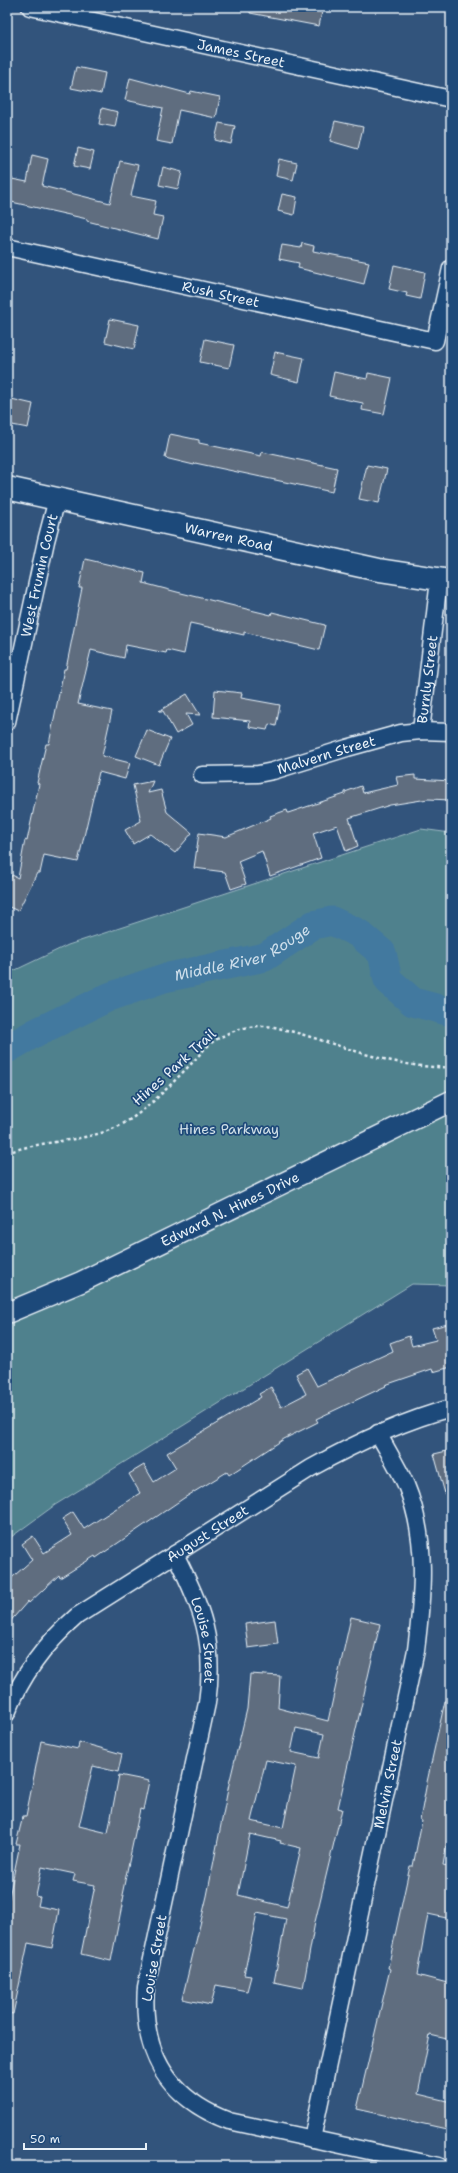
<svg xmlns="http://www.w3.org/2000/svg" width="458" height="2173" viewBox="0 0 458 2173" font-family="'Shantell Sans',sans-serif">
	<rect width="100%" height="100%" fill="#32547c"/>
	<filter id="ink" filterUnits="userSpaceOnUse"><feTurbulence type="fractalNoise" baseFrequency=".025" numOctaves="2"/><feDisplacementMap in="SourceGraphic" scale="8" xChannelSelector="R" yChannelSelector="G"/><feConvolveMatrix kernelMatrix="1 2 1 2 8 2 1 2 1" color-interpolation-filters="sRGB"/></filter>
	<g filter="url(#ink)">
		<path fill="#4f818d" stroke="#9cb9c2" d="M421 829 451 833V1285L412 1284 55 1505 7 1540V974L68 945Z"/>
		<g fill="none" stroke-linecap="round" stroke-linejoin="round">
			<path stroke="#43799f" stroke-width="29" id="s1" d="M7 1049 35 1033 109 997 164 978 265 957 313 925 332 921 358 933 382 953 388 980 413 1002 451 1012"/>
		</g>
		<path fill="#5f6d7f" stroke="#e8f1f8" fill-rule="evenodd" d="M250 7H323L319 26 250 13Z
			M76 67 105 73 101 94 71 88Z
			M130 78 190 94 191 91 220 97 216 118 179 110 172 144 156 141 163 108 125 100Z
			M102 108 118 112 115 127 99 124Z
			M335 121 363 127 358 149 330 141Z
			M219 123 235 126 231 144 215 140Z
			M78 148 94 152 90 169 74 166Z
			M32 155 48 159 42 186 110 203 120 161 138 165 131 196 156 201 153 215 163 217 158 239 87 221V219L7 201V178L27 182Z
			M279 159 297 163 293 180 276 176Z
			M163 167 182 172 178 189 159 185Z
			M282 194 297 197 294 215 278 211Z
			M302 243 314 246 313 251 369 262 364 284 298 268 299 263 279 259 282 245 301 248Z
			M394 265 425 272 420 299 406 296 407 293 389 289Z
			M110 319 139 325 134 349 105 342Z
			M205 339 234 345 229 368 200 362Z
			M275 352 304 358 299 382 270 375Z
			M334 372 367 379 368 373 392 378 384 414 362 410 363 403 329 396Z
			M7 398 33 404 28 428 7 424Z
			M170 434 199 440V443L261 456 262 452 337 468 332 492 195 463 194 465 165 458Z
			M367 465 387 469 379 503 359 499Z
			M85 559 145 573 143 583 177 592 271 615 272 612 325 625 319 650 244 632V635L190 623 184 654 167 650 166 653 126 645 124 658 91 650 78 704 112 711 102 756 130 763 125 779 99 772 78 862 44 855 40 873H37L18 911 7 906V884L12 875 18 878 25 840 27 841 39 784 37 783 46 744H49L64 669H66L82 588H79Z
			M215 690 242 693 241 698 280 705 276 726 269 724 267 730 249 727 250 721 213 717Z
			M187 694 200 715 186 714 192 725 176 734 163 711H159Z
			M147 730 170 739 159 765 136 756Z
			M415 775V779L451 781V800L428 799 390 805 349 818 358 846 346 851 337 825 313 833 321 858 270 876 262 851 238 861 246 884 231 889 225 872 194 868 199 833 226 837 271 818 270 816 287 810 288 813 345 794V792L361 786 363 793 398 785 396 777Z
			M153 781 148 793 161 790 167 812 192 833 175 853 150 834 133 844 125 830 141 821 133 785Z
			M448 1324 451 1337V1367L433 1372 432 1369 385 1385 386 1386 316 1419 318 1422 284 1439 229 1475 227 1472 184 1498 96 1558 95 1556 60 1578 59 1575 29 1603 28 1601 7 1625V1582L32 1560 22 1544 33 1536 44 1553 72 1535 62 1519 73 1512 84 1529 140 1493 129 1474 144 1465 154 1482 176 1468 167 1453 261 1397 259 1394 271 1387 281 1407 306 1394 296 1374 307 1368 317 1386 393 1351 390 1343 409 1336 412 1346 436 1340 432 1328Z
			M451 1450V1500L447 1501 434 1454Z
			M351 1617 380 1624 338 1808 342 1809 315 1922 303 1988 274 1982 286 1919 257 1913 244 1975 251 1976 247 1991 216 1985 211 2005 182 1999 207 1896 229 1784 247 1709 250 1674 280 1676 278 1708 328 1721ZM296 1728 324 1734 319 1758 291 1752ZM266 1760 296 1766 283 1828 251 1821ZM250 1834 281 1841 280 1843 301 1848 287 1907 238 1895Z
			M275 1620 278 1644 248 1648 245 1624Z
			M445 1701 451 1702V1821L443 1865 451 1867V1919L428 1914 417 1975 451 1984V2040L430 2035 418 2094 451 2102V2130L357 2109 390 1969 388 1968 410 1866H413L422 1821 420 1820 427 1782Z
			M41 1741 78 1749 79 1742 122 1754 118 1772 93 1766 79 1826 108 1833 119 1775 149 1781 143 1810 140 1809 122 1895H124L111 1961 81 1954 95 1885 73 1881 75 1874 42 1867 36 1896 40 1897 38 1906 59 1910 52 1948 28 1943 13 2014 7 2013V1907L20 1844H16L23 1816H26Z"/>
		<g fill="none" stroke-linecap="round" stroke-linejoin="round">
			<g stroke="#e8f1f8" stroke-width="19">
				<g id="minor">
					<path id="s2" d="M30 7 451 99"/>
					<path id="s3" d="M7 247 435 341 451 268"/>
					<path id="s4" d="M7 722 46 541 57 499"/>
					<path id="s5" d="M421 731 439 580"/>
					<path id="s6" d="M202 775 258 774 273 771 347 748 401 733 421 731 451 732"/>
					<path id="s7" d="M175 1554C202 1608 216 1641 207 1703L146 1987C141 2052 167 2098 229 2121L439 2166"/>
					<path id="s8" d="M7 1713C22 1674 46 1643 77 1616L311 1468C356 1443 402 1421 451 1408"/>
					<path id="s9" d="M312 2139 416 1650C423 1594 428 1538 406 1485 398 1467 387 1450 378 1433"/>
				</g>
			</g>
			<g stroke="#e8f1f8" stroke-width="23">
				<g id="tertiary">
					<path id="s10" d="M7 1313 81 1282 451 1101"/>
				</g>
			</g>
			<g stroke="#e8f1f8" stroke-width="25">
				<g id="secondary">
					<path id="s11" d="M7 488 379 570 451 581"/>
				</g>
			</g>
			<path stroke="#e8f1f8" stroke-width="2.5" stroke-dasharray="3 3" stroke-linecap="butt" d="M7 1153C44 1139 86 1143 121 1125 148 1110 171 1084 192 1063 200 1054 209 1043 219 1038 236 1028 255 1024 274 1027 332 1040 391 1070 451 1067"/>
			<use href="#minor" stroke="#1f4a7a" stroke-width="16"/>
			<use href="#tertiary" stroke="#1f4a7a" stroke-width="20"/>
			<use href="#secondary" stroke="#1f4a7a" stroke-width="22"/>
		</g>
	</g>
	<g text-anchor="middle" stroke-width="3.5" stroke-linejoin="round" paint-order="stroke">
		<g font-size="14" fill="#e8f1f8" stroke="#1f4a7a">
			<text dy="5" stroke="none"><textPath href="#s2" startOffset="216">James Street</textPath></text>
			<text dy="5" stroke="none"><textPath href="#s3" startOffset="219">Rush Street</textPath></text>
			<text dy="5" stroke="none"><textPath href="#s11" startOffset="227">Warren Road</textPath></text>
			<text dy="5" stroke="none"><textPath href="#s4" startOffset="150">West Frumin Court</textPath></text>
			<text dy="5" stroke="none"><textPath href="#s5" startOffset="52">Burnly Street</textPath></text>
			<text dy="5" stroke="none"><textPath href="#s6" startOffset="127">Malvern Street</textPath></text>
			<text transform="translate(174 1067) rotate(-42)" y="5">Hines Park Trail</text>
			<text dy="5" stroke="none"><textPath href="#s10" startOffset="246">Edward N. Hines Drive</textPath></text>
			<text dy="5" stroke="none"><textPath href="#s8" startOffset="275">August Street</textPath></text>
			<text dy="5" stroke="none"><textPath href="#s7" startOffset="92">Louise Street</textPath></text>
			<text dy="5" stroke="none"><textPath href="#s9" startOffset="363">Melvin Street</textPath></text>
			<text transform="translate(154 1958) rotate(-80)" y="5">Louise Street</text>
		</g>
		<g font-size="14" fill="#d1e0e8" stroke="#1f4a7a">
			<text x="229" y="1134">Hines Parkway</text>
		</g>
		<g font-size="15" font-style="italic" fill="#cfdfeb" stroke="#1f4a7a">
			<text dy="5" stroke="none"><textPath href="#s1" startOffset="256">Middle River Rouge</textPath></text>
		</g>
	</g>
	<rect width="458" height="2173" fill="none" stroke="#1f4a7a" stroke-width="24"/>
	<rect x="12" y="12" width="434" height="2149" fill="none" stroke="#e8f1f8" stroke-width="1.5" filter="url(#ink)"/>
	<path d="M24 2143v6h122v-6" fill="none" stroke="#e8f1f8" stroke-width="2"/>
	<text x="30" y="2143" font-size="12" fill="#e8f1f8" stroke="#1f4a7a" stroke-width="3" paint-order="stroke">50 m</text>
</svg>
